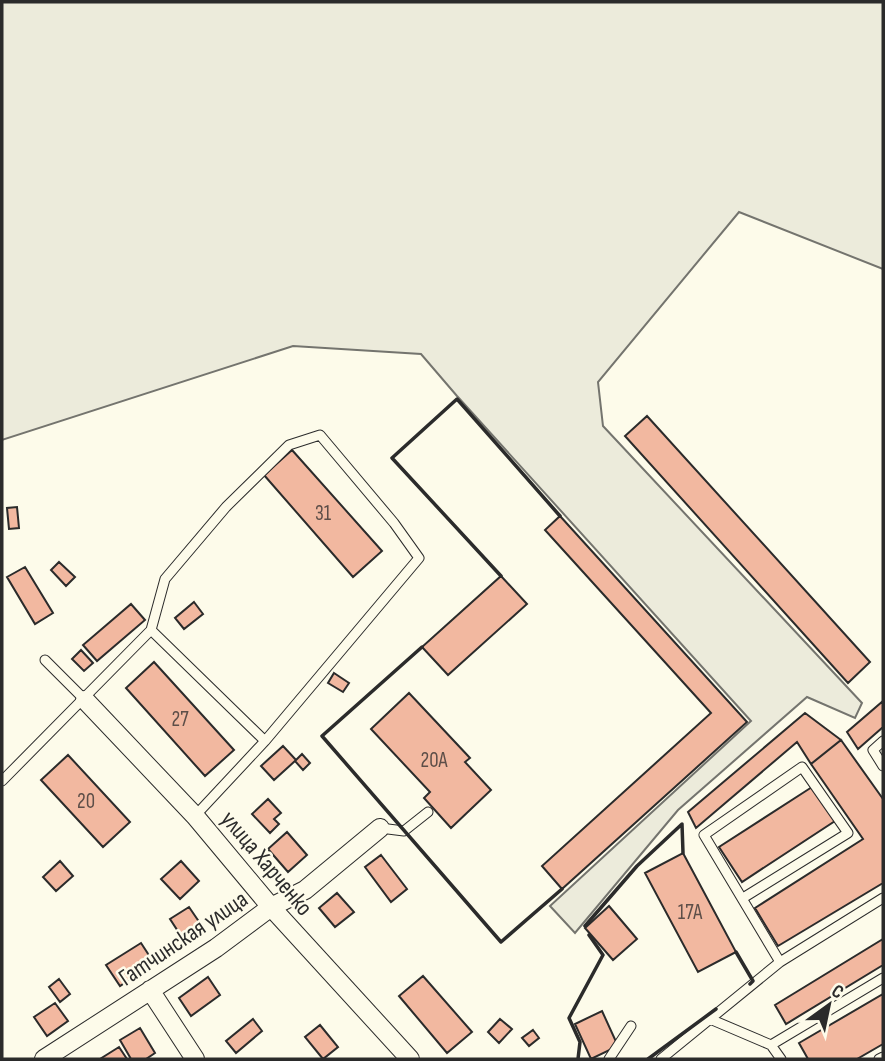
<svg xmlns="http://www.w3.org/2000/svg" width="885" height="1061" viewBox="0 0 885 1061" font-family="'Sofia Sans Condensed',sans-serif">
	<rect width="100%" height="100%" fill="#fdfbea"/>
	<path fill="#ecebdb" stroke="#74746e" stroke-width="2" d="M2 2H883V269L739 212 598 382 603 426 862 703 855 718 807 697 678 810 575 933 550 906 751 721 457 396 421 354 293 346 2 440Z"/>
	<path fill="#f2b8a0" stroke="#2b2b2b" stroke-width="2" d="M647 416 870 662 848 683 625 436Z
		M292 450 382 551 353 577 264 475Z
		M17 507 19 528 9 529 7 508Z
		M560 516 747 722 562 889 542 866 711 713 545 530Z
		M59 562 75 577 66 586 51 570Z
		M25 567 53 613 35 624 7 577Z
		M501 576 527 604 448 675 422 647Z
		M194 602 203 614 184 629 175 618Z
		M131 604 145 620 97 661 83 645Z
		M81 650 93 663 84 671 72 659Z
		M154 662 234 750 205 776 126 688Z
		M334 673 349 683 343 692 328 683Z
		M409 693 470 758 465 762 491 790 451 828 424 798 430 792 371 729Z
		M883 701V727L858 749 847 732Z
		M805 713 841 740 811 764 797 742 696 828 688 812Z
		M841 740 883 799V883L778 946 755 908 863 839 811 764Z
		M283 746 296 760 302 754 310 763 303 770 295 761 274 780 261 766Z
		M68 755 130 822 103 847 41 780Z
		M812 787 835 821 742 882 719 847Z
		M268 799 281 813 274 819 279 824 270 833 252 814Z
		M287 832 307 855 288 872 268 849Z
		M683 853 736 952 698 972 645 873Z
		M381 855 407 889 391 902 365 867Z
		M60 861 73 876 56 891 43 877Z
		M181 861 199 881 180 899 161 879Z
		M337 893 354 912 335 927 319 908Z
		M609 906 637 939 613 960 585 928Z
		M189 907 206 932 187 945 170 919Z
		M883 939V965L786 1024 775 1005Z
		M141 943 154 963 120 986 106 965Z
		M423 976 472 1032 447 1053 399 996Z
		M208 977 220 995 191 1016 179 998Z
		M59 979 70 994 60 1002 49 987Z
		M883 994V1044L857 1059H808L799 1043Z
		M55 1003 68 1021 47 1036 34 1017Z
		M602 1011 618 1046 591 1059 575 1024Z
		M253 1019 262 1031 236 1053 226 1041Z
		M500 1019 512 1029 499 1043 488 1032Z
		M320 1025 338 1047 323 1059 305 1037Z
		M140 1028 155 1053 146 1059H131L120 1040Z
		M533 1030 539 1038 529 1046 522 1038Z
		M119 1047 127 1059H100Z"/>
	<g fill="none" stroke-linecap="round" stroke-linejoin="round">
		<g stroke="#2b2b2b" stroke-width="11">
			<path id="service" d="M151 630 265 741
				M45 660 85 700
				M883 741 873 750 883 766
				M2 781 151 630 165 579 226 507 289 445 320 435 394 523 419 558 265 741 195 816
				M380 828 404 831 428 812
				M743 898 848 833 802 767 704 835 780 962
				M710 1019 771 1045 883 978
				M771 1045 781 1059
				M609 1059 631 1026
				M661 1059 780 962 883 898
				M879 1059 883 1057"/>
		</g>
		<g stroke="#2b2b2b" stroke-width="20">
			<path id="minor" d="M85 700 195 816 271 907 410 1059
				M150 990 195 1059
				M44 1059 216 948 271 907 305 890 380 828"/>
		</g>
		<use href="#service" stroke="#fdfbea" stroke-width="9"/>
		<use href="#minor" stroke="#fdfbea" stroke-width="18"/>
		<path stroke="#2b2b2b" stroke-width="3.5" d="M501 576 392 458 457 399 560 516
			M422 647 322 736 501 942 562 889
			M585 926 637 866 682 824 683 853
			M736 952 753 981 750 984
			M578 1059 580 1042 569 1018 603 955 589 935
			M648 1059 716 1009"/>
	</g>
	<g text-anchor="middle" stroke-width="5" stroke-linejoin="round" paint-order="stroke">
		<g font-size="21" fill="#5d4e48">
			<text x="323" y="520">31</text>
			<text x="180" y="726">27</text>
			<text x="434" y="767">20А</text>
			<text x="86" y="808">20</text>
			<text x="690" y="919">17А</text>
		</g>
		<g font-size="24" fill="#2b2b2b" stroke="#fdfbea">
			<text transform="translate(267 863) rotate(50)" y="8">улица Харченко</text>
			<text transform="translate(183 938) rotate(-34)" y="8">Гатчинская улица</text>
		</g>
	</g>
	<rect width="885" height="1061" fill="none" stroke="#2b2b2b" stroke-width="7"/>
	<g transform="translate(829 1005) rotate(33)" stroke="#fdfbea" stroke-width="5" paint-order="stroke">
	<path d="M0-5L12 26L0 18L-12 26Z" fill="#2b2b2b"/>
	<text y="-10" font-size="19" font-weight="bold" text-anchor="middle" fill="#2b2b2b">С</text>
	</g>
</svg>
